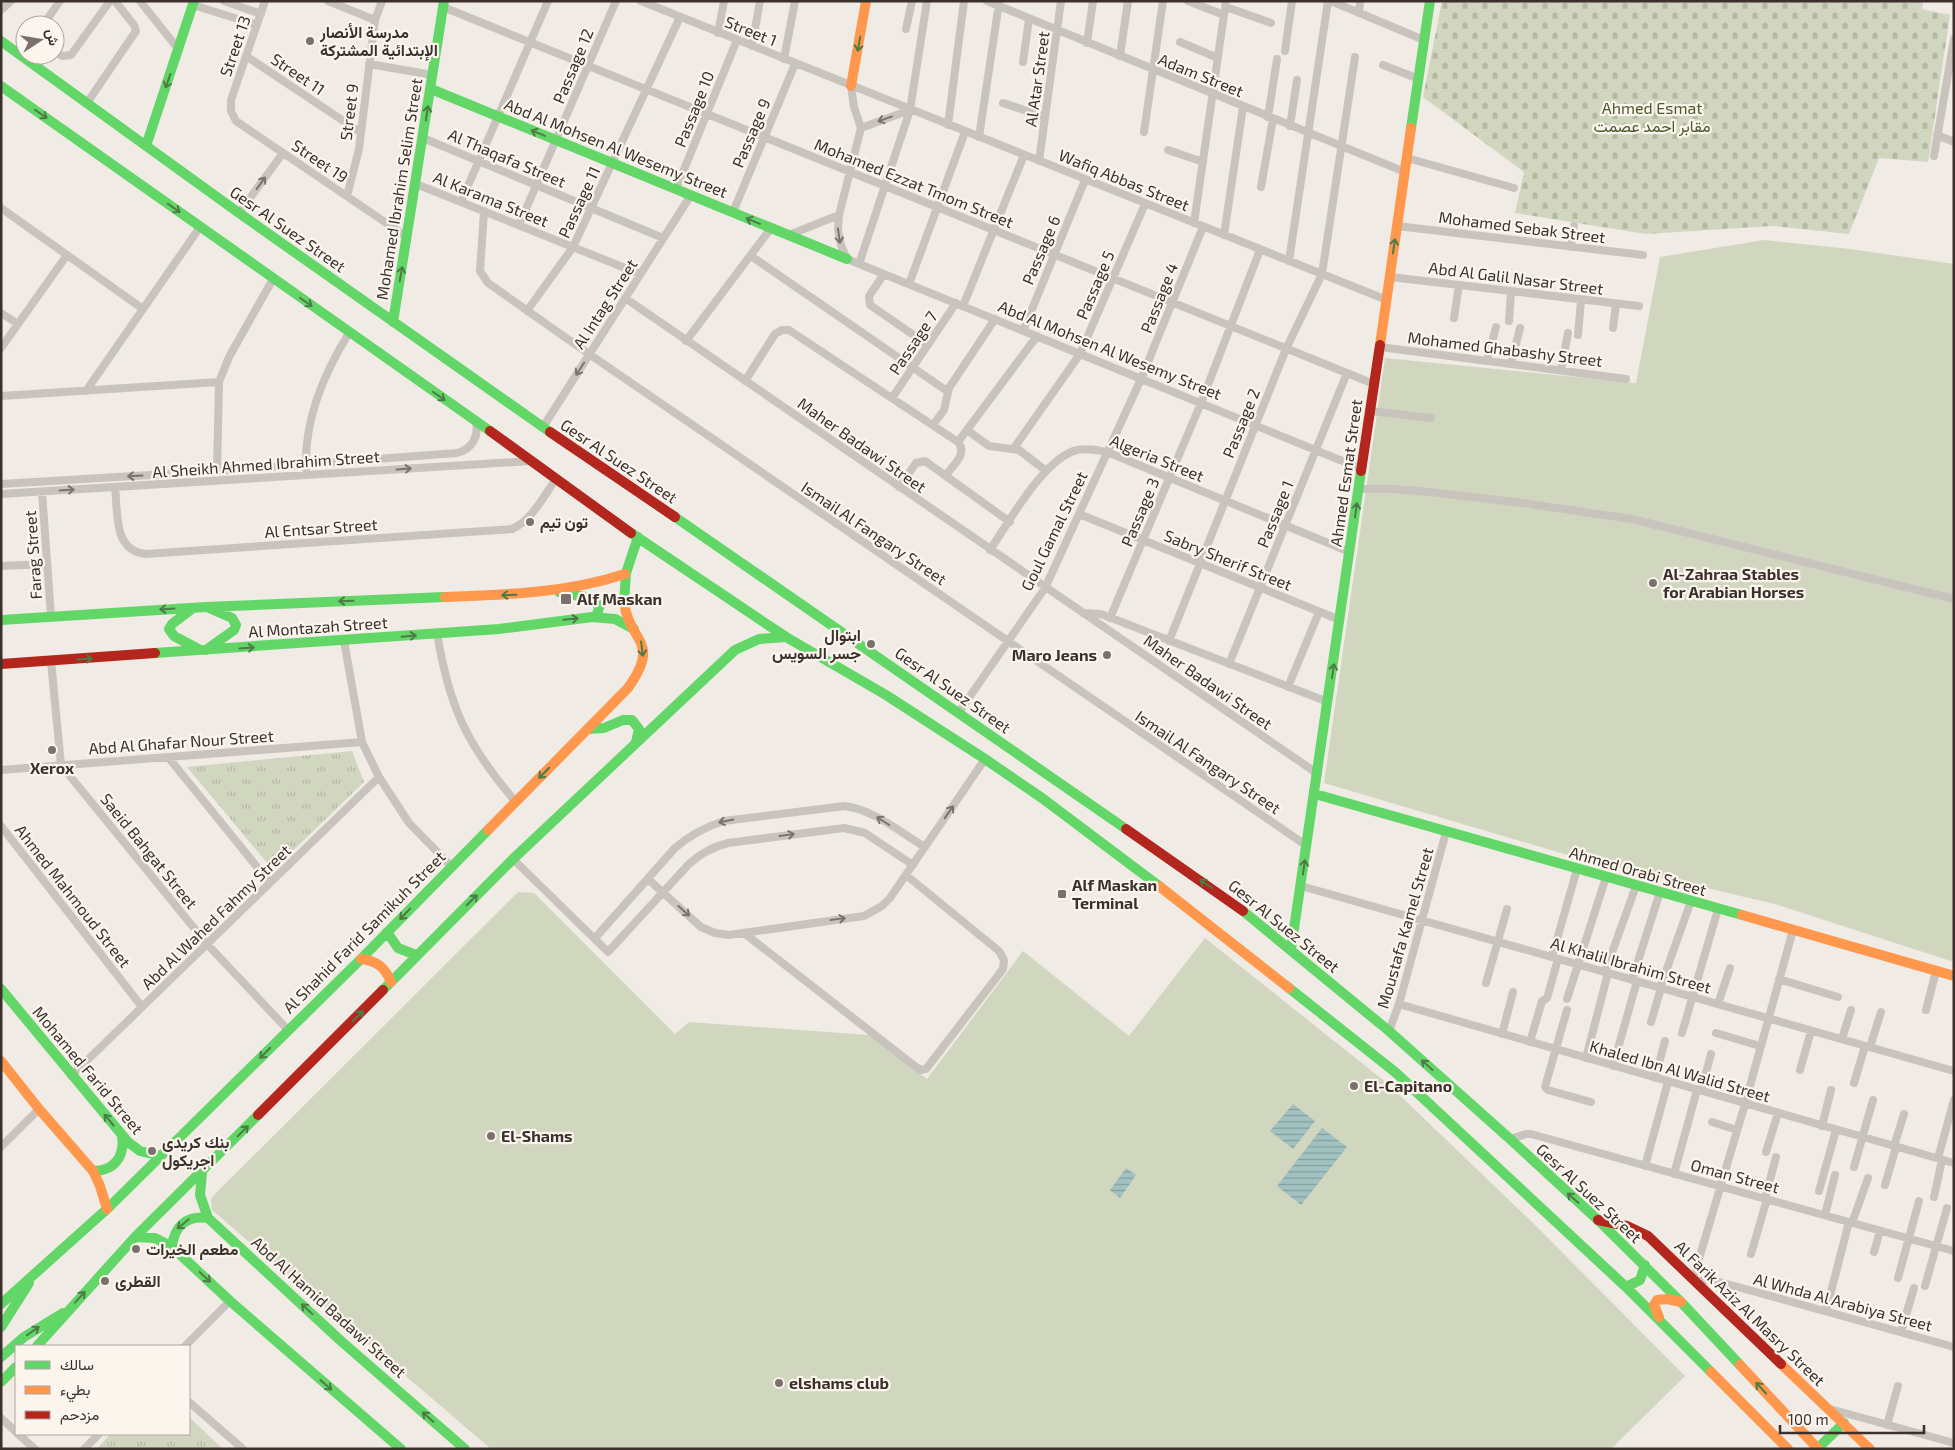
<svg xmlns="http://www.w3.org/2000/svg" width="1955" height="1450" viewBox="0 0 1955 1450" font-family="'Exo 2',Vazirmatn,sans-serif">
	<defs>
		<pattern id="grass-tufts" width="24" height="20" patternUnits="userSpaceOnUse" patternTransform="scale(1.25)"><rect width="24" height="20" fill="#d1d6bf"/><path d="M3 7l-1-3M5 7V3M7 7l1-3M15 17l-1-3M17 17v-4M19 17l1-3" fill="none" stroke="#b4b8a4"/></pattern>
		<pattern id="cemetery-stones" width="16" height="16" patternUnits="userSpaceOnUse" patternTransform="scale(1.25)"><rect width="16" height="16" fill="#d1d6bf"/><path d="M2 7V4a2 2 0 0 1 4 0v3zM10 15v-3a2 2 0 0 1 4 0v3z" fill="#b4b8a4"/></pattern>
		<pattern id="water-rules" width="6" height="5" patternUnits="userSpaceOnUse" patternTransform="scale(1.25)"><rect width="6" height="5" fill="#a1c2c1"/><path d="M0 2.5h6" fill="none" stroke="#849e9d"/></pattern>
	</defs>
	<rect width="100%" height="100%" fill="#f0ebe5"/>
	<path fill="url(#grass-tufts)" d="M352 751 364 782 273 870 187 767Z
		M189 1417 223 1449H97L110 1434H189Z"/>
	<path fill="url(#cemetery-stones)" d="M1442 1H1923L1922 9 1950 15 1928 162 1879 158 1849 234 1772 226 1646 234 1515 213 1524 172 1423 97Z"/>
	<path fill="#d1d6bf" d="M1764 240 1850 249 1954 264V962L1775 904 1578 858 1324 783 1385 358 1636 383 1660 257Z
		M518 892 534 893 675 1034 689 1022 869 1035 927 1079 1023 951 1129 1036 1205 938 1388 1084 1530 1220 1685 1376 1611 1449H491L212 1210 211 1198Z"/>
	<path fill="url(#water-rules)" d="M1293 1104 1315 1121 1293 1149 1270 1131Z
		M1322 1128 1347 1147 1301 1205 1277 1186Z
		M1126 1168 1136 1175 1120 1198 1110 1190Z"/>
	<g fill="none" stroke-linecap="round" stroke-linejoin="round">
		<path stroke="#c9c3be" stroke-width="8" d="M140 1 179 50
			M224 1 261 14
			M265 1 231 100V111L236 121 407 237
			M328 1 375 20
			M641 1 1387 300
			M987 1 1405 172
			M1188 1 1224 15
			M1331 1 1424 40
			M193 5 257 25
			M443 7 1374 384
			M1226 7 1271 23
			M1 10 11 1
			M1359 13 1360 1
			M43 25 60 1
			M906 29 912 1
			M718 33 724 1
			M1180 42 1218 58
			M1087 43 1093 1
			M752 46 760 1
			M55 51 62 56 71 55 110 1
			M1285 51 1292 1
			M246 56 360 132
			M1120 56 1128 1
			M784 59 795 1
			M1023 62 1029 19
			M369 64 433 75
			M1383 65 1419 79
			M851 86 854 107 861 128 839 215 838 230 841 245 847 259 1362 469
			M87 103 136 31 134 25 115 1
			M1003 103 1045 117
			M1268 117 1277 59
			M948 125 964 1
			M1290 126 1297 80
			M861 128 910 110
			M1144 132 1163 1
			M1937 135 1954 142
			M979 137 999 3
			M423 138 663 238
			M1168 150 1203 162
			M1934 156 1954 39
			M1407 158 1514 188
			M1039 161 1061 1
			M416 184 640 274
			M1261 187 1273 119
			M676 189 737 40
			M347 196 359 149 375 20 382 1
			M461 202 548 1
			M1 208 143 309
			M484 211 480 271 488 283 589 354 1307 846
			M733 212 795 64
			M239 213 283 153
			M1194 223 1226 1
			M519 225 616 1
			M1397 226 1643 255
			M789 235 839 215
			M1224 235 1243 107
			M1571 247 1574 226
			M751 256 947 391
			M1289 261 1328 1
			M859 264 910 110 927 1
			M884 274 869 296 870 305 928 345
			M1390 277 1639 306
			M909 284 965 132
			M625 298 1318 774
			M963 306 1024 155
			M527 311 573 247 680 17
			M1 313 18 324
			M1454 318 1459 285
			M1509 321 1511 291
			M1613 328 1616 304
			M1023 331 1085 180
			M1578 335 1581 300
			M686 341 771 228
			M1380 347 1626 379
			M1 348 67 255
			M1487 361 1496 327
			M1511 364 1520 328
			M1561 370 1568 333
			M745 381 775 334 782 330H789L958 442C968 454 953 465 946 475
			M86 391 200 227
			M1 396 219 382
			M892 398 956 303
			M1371 411 1431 418
			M933 425 944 410 949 388 995 319
			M543 427 691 195
			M967 430 989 446 1019 450 1045 470
			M958 442 1037 336
			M1014 448 1080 354 1145 204
			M306 469C304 419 324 373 349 333
			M217 471 219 382 229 357 273 279
			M1 484 217 471 457 453C472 449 479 437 476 422
			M115 487C118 513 113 550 145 554L512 529C532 520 543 497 556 479
			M899 487 916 463 925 461 1010 522
			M1359 489H1394L1430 492 1522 503 1632 519 1954 599
			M42 492 51 616
			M1 494 531 461
			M1079 514 1340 620
			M990 550C1009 522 1044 458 1077 450 1087 448 1097 450 1107 452L1350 552
			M1 566 47 564
			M1083 613 1101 614 1328 702
			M1110 618 1201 403 1260 250
			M437 633C449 707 467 745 515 801
			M344 641 362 742 379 777 409 823 451 866
			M1169 641 1286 349 1322 274 1355 57
			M51 661 61 765 207 944 288 1030
			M1229 664 1347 373
			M1288 687 1319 612
			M959 712 1045 588 1141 379 1203 227
			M168 757 270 883
			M1 770 362 742
			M1 826 142 1007
			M513 859 608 952 689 864C701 853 712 847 728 843L844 828 865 833 913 865
			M648 879 701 927 715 933 729 935 864 916 882 906 890 898 985 759
			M1301 886 1954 1071
			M744 933 916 1067 921 1070 926 1069 1003 969 1004 960 999 951 906 875
			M595 938 675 848C690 835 705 827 724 821L845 806C874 810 900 832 925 847
			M1552 957 1577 869
			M1605 972 1636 886
			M1779 979 1838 997
			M1632 980 1660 892
			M1486 983 1507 909
			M1660 988 1691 901
			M1567 999 1606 877
			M1399 1004 1954 1163
			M1718 1004 1730 968
			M1567 1010 1545 1087 1548 1090 1591 1102
			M1926 1010 1936 971
			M1651 1022 1661 988
			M1389 1031 1399 1004 1446 832
			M1682 1033 1718 909
			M1716 1033 1760 1046
			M1502 1034 1513 992
			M1842 1039 1851 1010
			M1530 1042 1542 1001 1547 998 1558 959
			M1870 1047 1881 1012
			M1586 1058 1608 973
			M1613 1066 1637 981
			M1800 1070 1811 1031
			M71 1076 379 777
			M1655 1078 1665 1041
			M1854 1083 1865 1046
			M1701 1091 1711 1054
			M1712 1122 1737 1130
			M1822 1126 1831 1090
			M1510 1139 1526 1134H1531L1954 1251
			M1894 1146 1904 1114
			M1 1147 39 1109
			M1766 1152 1778 1113
			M1938 1158 1954 1100
			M1645 1166 1668 1082
			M1854 1167 1873 1100
			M1674 1174 1697 1090
			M1885 1185 1896 1147
			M1819 1191 1836 1130
			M1934 1197 1942 1160
			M1765 1199 1776 1157
			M1825 1215 1835 1175
			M1852 1223 1868 1178
			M1874 1252 1880 1231
			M1751 1254 1767 1199
			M1898 1278 1919 1201
			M1693 1279 1745 1104 1793 930
			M1696 1282 1709 1279 1954 1347
			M1925 1286 1947 1208
			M1826 1311 1849 1222
			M1901 1332 1914 1288
			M185 1346 230 1301
			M189 1402 243 1449
			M1830 1409 1954 1443
			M1 1418 16 1432
			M1887 1425 1898 1386
			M18 1434 35 1449
			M84 1449 99 1434"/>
		<path stroke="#63d668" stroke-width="10" d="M1 41 239 213 550 432
			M1 86 490 431
			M431 89 847 259
			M1411 128 1430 1
			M146 146 194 1
			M393 322 444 1
			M675 517 1126 829
			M631 533 786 637 886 695 985 759 1042 798 1159 886
			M559 592 595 599 599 608 596 617
			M624 602 626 573 638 537
			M193 608 172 624 169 629 174 636 200 650
			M1 620 206 607 445 597
			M206 650 234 630 236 625 232 618 209 608
			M155 653 499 629 592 617 615 619 634 629
			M588 729 604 728 623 720H632L639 729 636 742
			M1315 794 1742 915
			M1243 911 1389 1031 1510 1139 1598 1220 1681 1302 1740 1365
			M387 932 398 948 416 955
			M1291 949 1361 471
			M1289 988 1395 1072 1626 1287 1711 1372
			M1 989 128 1142 140 1151 161 1156
			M383 990 513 859 735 650 759 639 786 637
			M93 1171C114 1171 125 1157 122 1136
			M202 1172 200 1195 208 1218 341 1341 465 1449
			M135 1237 155 1238 172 1247 230 1301 401 1449
			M172 1247C174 1226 187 1215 208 1218
			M1626 1287 1640 1280 1645 1265
			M1 1304 107 1209 361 959 488 830
			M1 1327 29 1283
			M37 1346 135 1237 258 1115
			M1 1357 24 1337 63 1313
			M1 1382 16 1367
			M1818 1448 1844 1423"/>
		<path stroke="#ff974d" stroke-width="10" d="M851 86 866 1
			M1380 345 1411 128
			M445 597C505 595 567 593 625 574
			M488 830 628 688C662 640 629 643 624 602
			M1159 886 1289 988
			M1742 915 1954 976
			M361 959C377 961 385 967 391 982
			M1 1061 39 1109 93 1171 100 1186 107 1209
			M1659 1317 1654 1305 1657 1300 1667 1299 1681 1302
			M1781 1364 1870 1449
			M1740 1365 1818 1449
			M1711 1372 1788 1449"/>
		<path stroke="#b3261e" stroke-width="10" d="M490 431 631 533
			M550 432 675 517
			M1361 471 1380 345
			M1 664 155 653
			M1126 829 1243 911
			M258 1115 383 990
			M1598 1220 1627 1226 1648 1236 1781 1364"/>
	</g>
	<defs><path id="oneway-shaft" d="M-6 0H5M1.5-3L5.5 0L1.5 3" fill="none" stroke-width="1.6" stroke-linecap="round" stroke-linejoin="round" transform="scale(1.25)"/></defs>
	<g stroke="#4d7b46">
		<use href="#oneway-shaft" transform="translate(859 44) rotate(100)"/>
		<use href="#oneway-shaft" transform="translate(168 81) rotate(109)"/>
		<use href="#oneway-shaft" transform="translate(427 113) rotate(-81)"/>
		<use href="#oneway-shaft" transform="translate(41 114) rotate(35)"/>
		<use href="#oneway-shaft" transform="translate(538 133) rotate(-158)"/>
		<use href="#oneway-shaft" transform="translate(174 208) rotate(35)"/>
		<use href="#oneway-shaft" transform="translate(753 221) rotate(-158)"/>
		<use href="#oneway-shaft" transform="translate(1394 246) rotate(-82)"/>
		<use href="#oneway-shaft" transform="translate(401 274) rotate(-80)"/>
		<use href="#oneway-shaft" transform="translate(306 302) rotate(35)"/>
		<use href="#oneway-shaft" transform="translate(439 396) rotate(35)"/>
		<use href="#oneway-shaft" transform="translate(1356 510) rotate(-82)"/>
		<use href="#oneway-shaft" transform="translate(509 595) rotate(178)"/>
		<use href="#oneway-shaft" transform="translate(346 601) rotate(178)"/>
		<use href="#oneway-shaft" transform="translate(167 609) rotate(176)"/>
		<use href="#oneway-shaft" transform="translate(571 619) rotate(-6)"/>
		<use href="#oneway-shaft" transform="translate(409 636) rotate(-5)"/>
		<use href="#oneway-shaft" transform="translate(247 648) rotate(-4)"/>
		<use href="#oneway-shaft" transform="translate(642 649) rotate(83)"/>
		<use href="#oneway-shaft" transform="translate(85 659) rotate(-4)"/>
		<use href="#oneway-shaft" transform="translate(1333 671) rotate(-82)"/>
		<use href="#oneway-shaft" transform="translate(544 773) rotate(135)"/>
		<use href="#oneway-shaft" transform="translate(1304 867) rotate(-82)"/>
		<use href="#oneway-shaft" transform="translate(1206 884) rotate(-145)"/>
		<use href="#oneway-shaft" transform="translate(472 900) rotate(-45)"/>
		<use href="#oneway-shaft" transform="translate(405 914) rotate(134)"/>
		<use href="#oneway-shaft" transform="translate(358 1016) rotate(-45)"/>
		<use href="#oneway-shaft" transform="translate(265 1053) rotate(135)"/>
		<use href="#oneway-shaft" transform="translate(1427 1065) rotate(-138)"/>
		<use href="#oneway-shaft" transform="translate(109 1120) rotate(-130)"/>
		<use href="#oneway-shaft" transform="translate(243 1131) rotate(-45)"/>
		<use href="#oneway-shaft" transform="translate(1573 1198) rotate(-139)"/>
		<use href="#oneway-shaft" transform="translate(183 1224) rotate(141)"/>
		<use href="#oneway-shaft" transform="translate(205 1277) rotate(43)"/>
		<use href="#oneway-shaft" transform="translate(80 1297) rotate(-48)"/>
		<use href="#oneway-shaft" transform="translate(307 1309) rotate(-137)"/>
		<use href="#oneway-shaft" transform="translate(33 1331) rotate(-35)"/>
		<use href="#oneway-shaft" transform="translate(326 1385) rotate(41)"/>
		<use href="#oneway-shaft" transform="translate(1761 1388) rotate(-133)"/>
		<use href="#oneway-shaft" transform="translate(428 1417) rotate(-139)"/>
	</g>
	<g stroke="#7b726d">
		<use href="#oneway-shaft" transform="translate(885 119) rotate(160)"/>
		<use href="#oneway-shaft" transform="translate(261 183) rotate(-54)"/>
		<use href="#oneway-shaft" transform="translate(839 236) rotate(82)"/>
		<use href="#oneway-shaft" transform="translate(580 369) rotate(123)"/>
		<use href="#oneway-shaft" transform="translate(404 469) rotate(-4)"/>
		<use href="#oneway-shaft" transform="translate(135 476) rotate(177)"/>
		<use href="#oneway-shaft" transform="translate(67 490) rotate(-4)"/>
		<use href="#oneway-shaft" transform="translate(949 812) rotate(-55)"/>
		<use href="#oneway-shaft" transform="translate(726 821) rotate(168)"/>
		<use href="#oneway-shaft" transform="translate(883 821) rotate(-148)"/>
		<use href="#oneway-shaft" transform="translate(787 835) rotate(-8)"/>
		<use href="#oneway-shaft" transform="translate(684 911) rotate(42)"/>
		<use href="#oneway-shaft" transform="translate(838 919) rotate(-8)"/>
	</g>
	<g fill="#7a716c" stroke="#fbf5ee" stroke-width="2">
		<circle cx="310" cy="41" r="5"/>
		<circle cx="530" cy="522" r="5"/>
		<circle cx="1653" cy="583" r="5"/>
		<rect x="560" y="593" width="12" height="12" rx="2.5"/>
		<circle cx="871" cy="644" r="5"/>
		<circle cx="1107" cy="655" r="5"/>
		<circle cx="52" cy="750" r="5"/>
		<rect x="1057" y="889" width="10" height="10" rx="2.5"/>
		<circle cx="1354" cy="1086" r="5"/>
		<circle cx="491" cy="1136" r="5"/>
		<circle cx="152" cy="1151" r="5"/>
		<circle cx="136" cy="1249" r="5"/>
		<circle cx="105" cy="1281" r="5"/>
		<circle cx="779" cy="1383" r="5"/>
	</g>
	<g text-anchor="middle" stroke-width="4.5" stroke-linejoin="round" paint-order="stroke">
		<g font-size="16" fill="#3b302b" stroke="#fbf5ee">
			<text transform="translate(751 31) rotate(22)" y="6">Street 1</text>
			<text transform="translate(235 46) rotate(-71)" y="6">Street 13</text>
			<text transform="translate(573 66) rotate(-67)" y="6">Passage 12</text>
			<text transform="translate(298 74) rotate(34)" y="6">Street 11</text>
			<text transform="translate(1201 75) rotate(22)" y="6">Adam Street</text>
			<text transform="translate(1037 79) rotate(-82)" y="6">Al Atar Street</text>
			<text transform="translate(694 109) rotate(-68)" y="6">Passage 10</text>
			<text transform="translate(349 112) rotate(-83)" y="6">Street 9</text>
			<text transform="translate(751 133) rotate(-67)" y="6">Passage 9</text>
			<text transform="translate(616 148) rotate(22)" y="6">Abd Al Mohsen Al Wesemy Street</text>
			<text transform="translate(507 158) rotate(23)" y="6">Al Thaqafa Street</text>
			<text transform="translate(320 161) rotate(34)" y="6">Street 19</text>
			<text transform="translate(1124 180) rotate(22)" y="6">Wafiq Abbas Street</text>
			<text transform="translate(914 183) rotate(22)" y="6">Mohamed Ezzat Tmom Street</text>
			<text transform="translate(399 189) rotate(-81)" y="6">Mohamed Ibrahim Selim Street</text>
			<text transform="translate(491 199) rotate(22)" y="6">Al Karama Street</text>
			<text transform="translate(579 202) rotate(-65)" y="6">Passage 11</text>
			<text transform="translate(1522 227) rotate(7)" y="6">Mohamed Sebak Street</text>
			<text transform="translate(288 229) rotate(35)" y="6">Gesr Al Suez Street</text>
			<text transform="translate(1041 250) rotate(-67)" y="6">Passage 6</text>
			<text transform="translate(1516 278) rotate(7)" y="6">Abd Al Galil Nasar Street</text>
			<text transform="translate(1095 285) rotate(-67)" y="6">Passage 5</text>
			<text transform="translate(1159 298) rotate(-68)" y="6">Passage 4</text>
			<text transform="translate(605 304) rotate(-57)" y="6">Al Intag Street</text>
			<text transform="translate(913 343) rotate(-56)" y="6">Passage 7</text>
			<text transform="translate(1505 349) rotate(7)" y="6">Mohamed Ghabashy Street</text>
			<text transform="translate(1110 350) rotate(22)" y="6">Abd Al Mohsen Al Wesemy Street</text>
			<text transform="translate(1241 423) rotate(-68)" y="6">Passage 2</text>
			<text transform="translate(862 445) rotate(35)" y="6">Maher Badawi Street</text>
			<text transform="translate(1157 458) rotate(22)" y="6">Algeria Street</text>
			<text transform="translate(619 461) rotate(34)" y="6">Gesr Al Suez Street</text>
			<text transform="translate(266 464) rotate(-4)" y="6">Al Sheikh Ahmed Ibrahim Street</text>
			<text transform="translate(1346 473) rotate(-82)" y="6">Ahmed Esmat Street</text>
			<text transform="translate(1140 512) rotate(-67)" y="6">Passage 3</text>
			<text transform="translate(1275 514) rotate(-68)" y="6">Passage 1</text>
			<text transform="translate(321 528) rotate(-4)" y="6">Al Entsar Street</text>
			<text transform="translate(1054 531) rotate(-64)" y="6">Goul Gamal Street</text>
			<text transform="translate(874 533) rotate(34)" y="6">Ismail Al Fangary Street</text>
			<text transform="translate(33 555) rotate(-94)" y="6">Farag Street</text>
			<text transform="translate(1228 560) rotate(22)" y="6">Sabry Sherif Street</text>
			<text transform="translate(318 627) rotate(-4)" y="6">Al Montazah Street</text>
			<text transform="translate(1208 682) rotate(35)" y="6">Maher Badawi Street</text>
			<text transform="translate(953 690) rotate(35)" y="6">Gesr Al Suez Street</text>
			<text transform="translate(181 742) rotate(-4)" y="6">Abd Al Ghafar Nour Street</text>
			<text transform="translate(1208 762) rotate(34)" y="6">Ismail Al Fangary Street</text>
			<text transform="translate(149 851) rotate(51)" y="6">Saeid Bahgat Street</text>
			<text transform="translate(1638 871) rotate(16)" y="6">Ahmed Orabi Street</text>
			<text transform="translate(73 896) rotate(52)" y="6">Ahmed Mahmoud Street</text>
			<text transform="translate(216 917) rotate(-44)" y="6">Abd Al Wahed Fahmy Street</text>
			<text transform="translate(1284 926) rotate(39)" y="6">Gesr Al Suez Street</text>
			<text transform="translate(1405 928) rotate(-74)" y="6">Moustafa Kamel Street</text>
			<text transform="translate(364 932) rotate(-45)" y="6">Al Shahid Farid Samikuh Street</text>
			<text transform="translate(1631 965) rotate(16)" y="6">Al Khalil Ibrahim Street</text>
			<text transform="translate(88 1070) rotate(50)" y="6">Mohamed Farid Street</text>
			<text transform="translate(1680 1071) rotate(16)" y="6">Khaled Ibn Al Walid Street</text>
			<text transform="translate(1735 1176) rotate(15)" y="6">Oman Street</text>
			<text transform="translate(1589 1193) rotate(43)" y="6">Gesr Al Suez Street</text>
			<text transform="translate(1843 1302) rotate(15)" y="6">Al Whda Al Arabiya Street</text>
			<text transform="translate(329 1307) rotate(42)" y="6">Abd Al Hamid Badawi Street</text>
			<text transform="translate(1750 1313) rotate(44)" y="6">Al Farik Aziz Al Masry Street</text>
		</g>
		<g font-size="16" font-weight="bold" fill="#3b302b" stroke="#fbf5ee" text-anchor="start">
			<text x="320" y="38">مدرسة الأنصار<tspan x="320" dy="18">الإبتدائية المشتركة</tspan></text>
			<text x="540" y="528">تون تيم</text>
			<text x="1663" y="580">Al-Zahraa Stables<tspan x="1663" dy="18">for Arabian Horses</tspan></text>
			<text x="577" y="605">Alf Maskan</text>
			<text x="861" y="641" text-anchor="end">ابتوال<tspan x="861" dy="18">جسر السويس</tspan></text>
			<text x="1097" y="661" text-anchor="end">Maro Jeans</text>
			<text x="52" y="774" text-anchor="middle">Xerox</text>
			<text x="1072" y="891">Alf Maskan<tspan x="1072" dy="18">Terminal</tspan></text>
			<text x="1364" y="1092">El-Capitano</text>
			<text x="501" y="1142">El-Shams</text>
			<text x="162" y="1148">بنك كريدى<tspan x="162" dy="18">اجريكول</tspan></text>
			<text x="146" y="1255">مطعم الخيرات</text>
			<text x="115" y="1287">القطرى</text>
			<text x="789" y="1389">elshams club</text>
		</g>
		<g font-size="16" fill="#4a5a2e" stroke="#fbf5ee">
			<text x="1652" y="114">Ahmed Esmat<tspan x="1652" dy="18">مقابر احمد عصمت</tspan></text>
		</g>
	</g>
	<rect width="1955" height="1450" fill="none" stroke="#3b302b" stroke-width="5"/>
	<rect x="15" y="1345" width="175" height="90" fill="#fbf5ee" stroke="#aea6a0"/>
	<rect x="25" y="1361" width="25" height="8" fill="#63d668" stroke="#aea6a0"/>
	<text x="60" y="1370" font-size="15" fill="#3b302b">سالك</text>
	<rect x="25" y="1386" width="25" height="8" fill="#ff974d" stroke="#aea6a0"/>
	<text x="60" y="1395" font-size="15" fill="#3b302b">بطيء</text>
	<rect x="25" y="1411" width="25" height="8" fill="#b3261e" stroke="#aea6a0"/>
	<text x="60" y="1420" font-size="15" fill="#3b302b">مزدحم</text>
	<g transform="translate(40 40) rotate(78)"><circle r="24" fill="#fbf5ee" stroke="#aea6a0"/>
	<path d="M0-4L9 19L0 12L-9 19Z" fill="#7a716c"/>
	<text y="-8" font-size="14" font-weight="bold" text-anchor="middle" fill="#3b302b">ش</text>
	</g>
	<path d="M1780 1425v8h144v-8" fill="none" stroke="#3b302b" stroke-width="2.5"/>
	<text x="1788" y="1425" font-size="15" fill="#3b302b" stroke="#fbf5ee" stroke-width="4" paint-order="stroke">100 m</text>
</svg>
